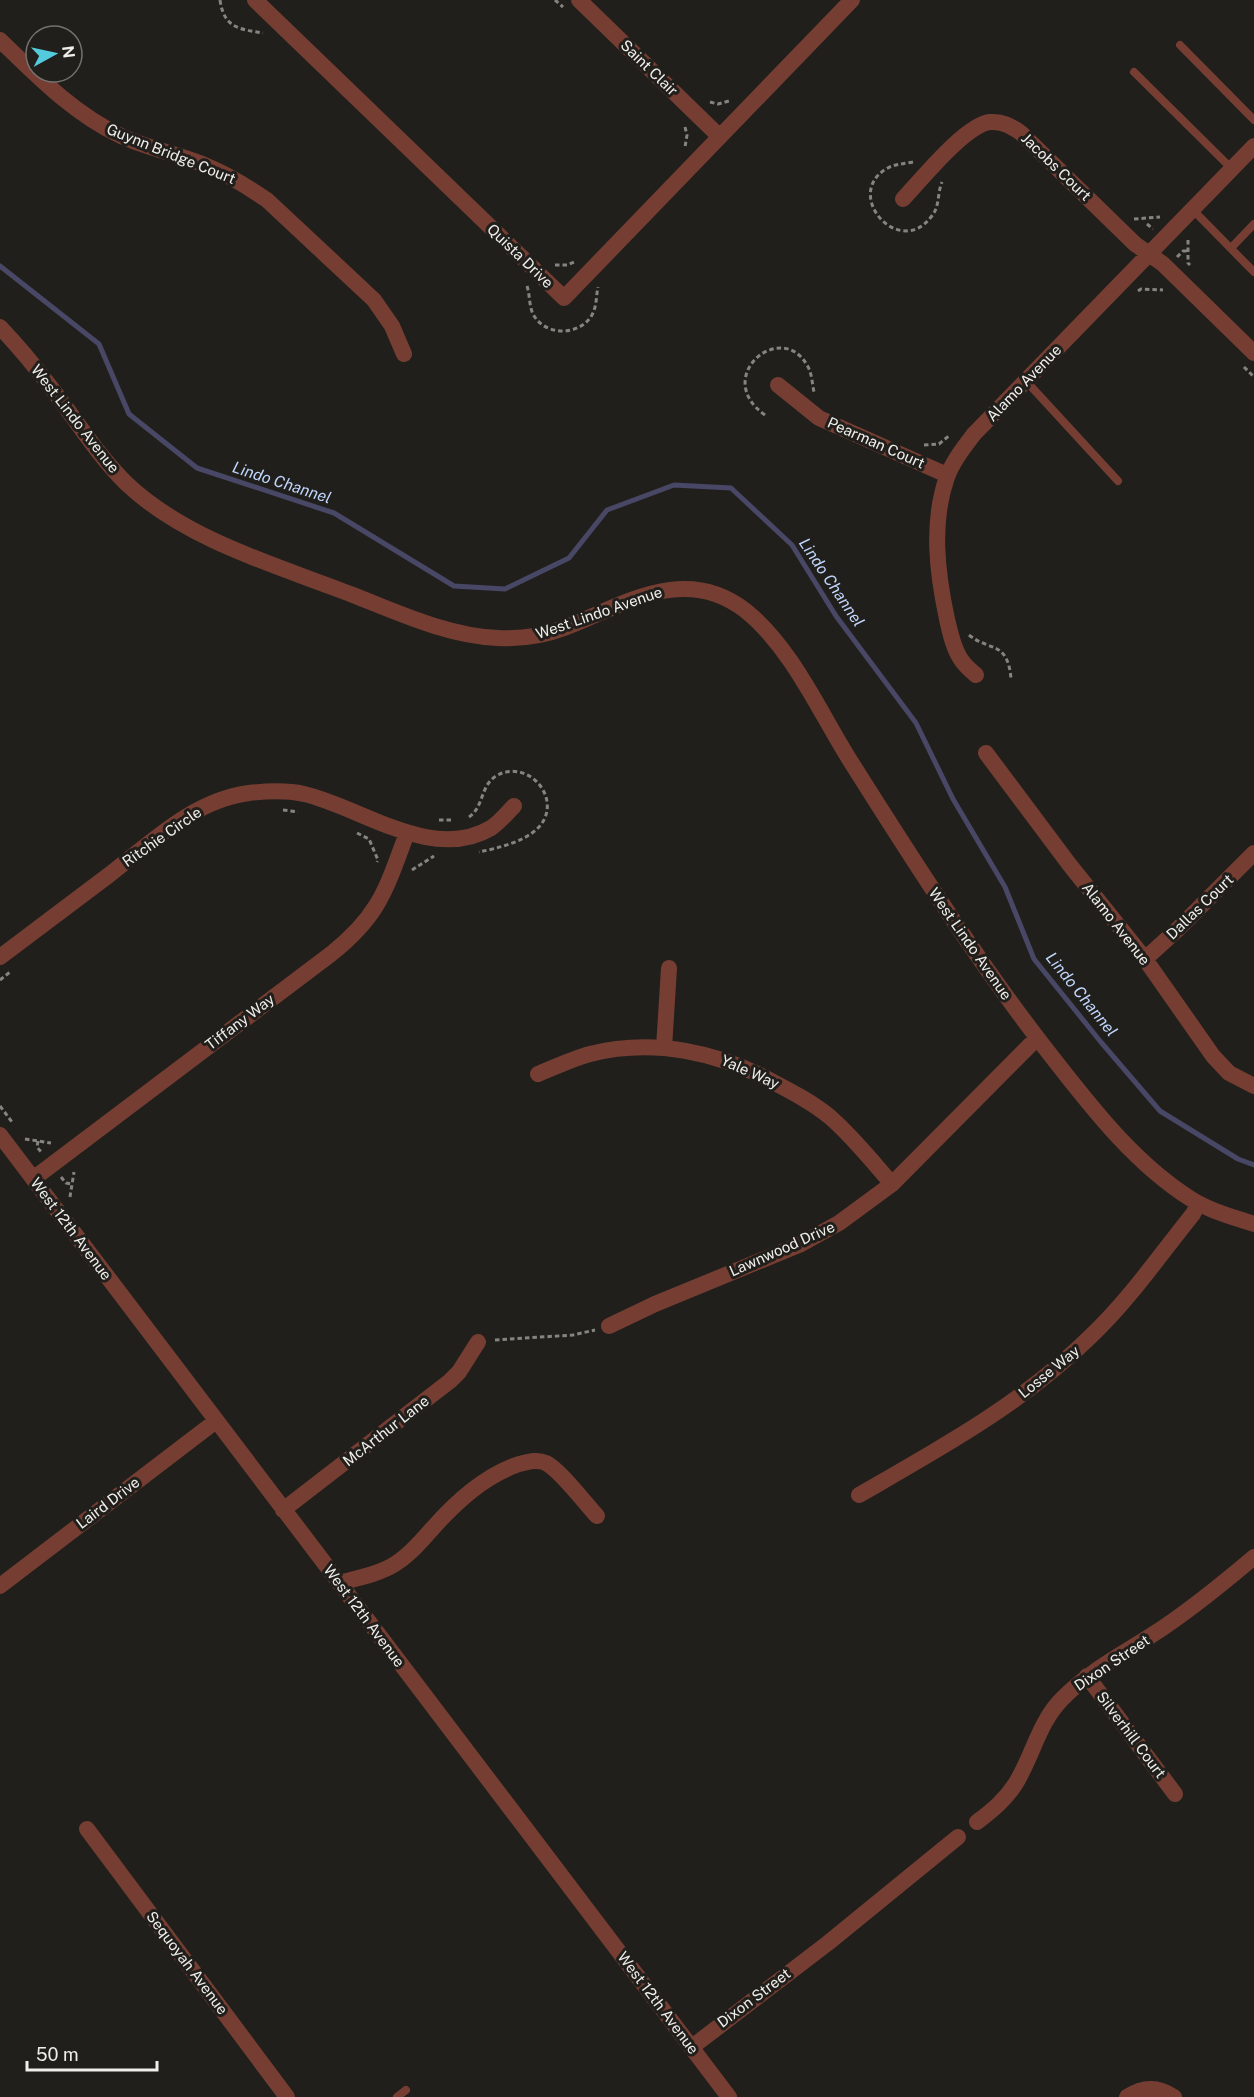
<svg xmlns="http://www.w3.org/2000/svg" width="1254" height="2097" viewBox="0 0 1254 2097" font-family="'Public Sans',sans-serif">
	<rect width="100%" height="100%" fill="#211f1b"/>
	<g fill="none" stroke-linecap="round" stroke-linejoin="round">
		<path stroke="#484766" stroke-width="5" d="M0 266 99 344 129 414 197 468 334 513 454 586 505 589 569 558 607 510 674 485 731 488 792 545 836 616 916 723 953 799 1005 887 1034 959 1100 1041 1160 1111 1238 1159 1254 1165"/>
		<path stroke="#868481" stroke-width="3" stroke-dasharray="4.5 3" stroke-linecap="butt" d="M220 0C224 28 239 29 263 33
			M555 0 563 7
			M710 102 718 104 729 101
			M685 127 687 135 685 147
			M913 162C903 164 894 164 886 169 843 195 899 259 931 217 940 207 937 194 942 182
			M1134 219 1160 217
			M1147 224 1153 229
			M1188 240V263L1190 265
			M1177 257 1183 251H1188
			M555 265H567L574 262
			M527 286C530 295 529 306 533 314 545 337 580 336 592 315 597 306 596 296 598 287
			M1138 291 1141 289 1163 290
			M1244 367 1254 377
			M765 415C711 377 781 319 807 365 812 373 812 383 814 392
			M924 445 939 444 950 435
			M969 635C990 652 1007 640 1011 678
			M283 810 298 812
			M469 817C484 807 480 786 496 776 528 757 565 800 538 828 524 842 498 848 479 852
			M439 820H453
			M357 833 369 839 378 860 377 862
			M412 870 434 856
			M0 980 10 972
			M0 1106 12 1122
			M25 1139 51 1143
			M38 1141 37 1147 42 1153
			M61 1177 66 1183 71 1184
			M70 1197 74 1172
			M495 1340 573 1335 595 1330"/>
		<path stroke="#763e33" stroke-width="8" d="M1180 45 1254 120
			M1134 72 1232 169
			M1193 210 1254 272
			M1231 248 1254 224
			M1026 381 1118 481
			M397 2097 406 2090"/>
		<path stroke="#763e33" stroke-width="16" d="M255 0 564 298 852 0
			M579 0 719 136
			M0 40C37 76 74 114 121 136 149 149 179 154 207 166 229 175 248 187 267 200L374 300 392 326 404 354
			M903 199C921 180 965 125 990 122 1002 121 1011 126 1021 133L1135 244 1163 264 1254 353
			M0 327C17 345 34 365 49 385 75 418 97 455 127 484 186 540 278 566 353 595 399 613 448 636 498 638 520 639 543 636 564 628 624 605 685 563 746 611 792 648 820 713 851 762 916 865 981 967 1056 1062 1095 1112 1137 1165 1191 1199 1210 1211 1233 1217 1254 1224
			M778 385 819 418 947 475
			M976 675C970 670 964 665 960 658 953 647 950 632 947 619 937 573 931 522 947 477 953 461 964 447 974 434L1254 146
			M986 753 1069 864 1145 959 1213 1056 1229 1073 1254 1086
			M0 957C36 930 73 902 109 875 152 842 194 800 249 793 267 791 286 790 304 794 361 807 432 863 491 828 500 822 507 813 514 806
			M1145 959 1179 928 1254 853
			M664 1048 669 968
			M538 1074C555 1067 572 1059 590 1054 653 1038 719 1052 775 1083 794 1093 813 1103 830 1117 853 1137 872 1161 892 1184
			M0 1135 729 2097
			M33 1179 331 954C380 915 386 889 407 833
			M609 1326 655 1304 801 1244 839 1223 892 1184 1037 1038
			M859 1495C941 1448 1023 1403 1091 1336 1129 1300 1160 1255 1193 1214L1198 1204
			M283 1510 450 1381 459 1372 478 1342
			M339 1583C358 1578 379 1574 395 1564 410 1555 420 1542 432 1529 456 1502 484 1476 519 1464 528 1462 537 1459 546 1463 560 1470 585 1503 597 1516
			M0 1586 216 1421
			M1087 1676 1175 1794
			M977 1822C993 1810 1006 1799 1016 1783 1033 1755 1039 1722 1062 1699 1088 1672 1121 1655 1152 1635 1188 1612 1221 1585 1254 1557
			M87 1829 287 2097
			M692 2047 828 1943 958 1837
			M1127 2097C1142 2087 1158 2086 1174 2097"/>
	</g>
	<g text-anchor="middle" stroke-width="6" stroke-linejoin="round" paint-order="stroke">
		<g font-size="15" fill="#efeeeb" stroke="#211f1b">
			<text transform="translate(649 68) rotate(44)" y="5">Saint Clair</text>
			<text transform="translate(171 154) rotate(22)" y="5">Guynn Bridge Court</text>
			<text transform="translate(1056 167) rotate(44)" y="5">Jacobs Court</text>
			<text transform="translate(520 256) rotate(44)" y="5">Quista Drive</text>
			<text transform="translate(1024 383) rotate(-46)" y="5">Alamo Avenue</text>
			<text transform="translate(75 419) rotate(52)" y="5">West Lindo Avenue</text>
			<text transform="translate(876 443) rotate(24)" y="5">Pearman Court</text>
			<text transform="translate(599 613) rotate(-19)" y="5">West Lindo Avenue</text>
			<text transform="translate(162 837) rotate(-35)" y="5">Ritchie Circle</text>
			<text transform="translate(1200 907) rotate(-44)" y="5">Dallas Court</text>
			<text transform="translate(1116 924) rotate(52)" y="5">Alamo Avenue</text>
			<text transform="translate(970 944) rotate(55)" y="5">West Lindo Avenue</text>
			<text transform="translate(240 1022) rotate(-37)" y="5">Tiffany Way</text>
			<text transform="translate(750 1072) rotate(24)" y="5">Yale Way</text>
			<text transform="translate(71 1229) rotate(53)" y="5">West 12th Avenue</text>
			<text transform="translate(782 1249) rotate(-24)" y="5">Lawnwood Drive</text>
			<text transform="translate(1049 1372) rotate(-39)" y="5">Losse Way</text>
			<text transform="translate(386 1431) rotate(-38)" y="5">McArthur Lane</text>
			<text transform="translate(108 1503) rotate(-37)" y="5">Laird Drive</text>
			<text transform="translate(364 1616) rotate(53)" y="5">West 12th Avenue</text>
			<text transform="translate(1112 1663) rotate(-34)" y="5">Dixon Street</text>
			<text transform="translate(1131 1735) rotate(53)" y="5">Silverhill Court</text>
			<text transform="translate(187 1963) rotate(53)" y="5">Sequoyah Avenue</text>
			<text transform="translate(754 1998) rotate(-37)" y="5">Dixon Street</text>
			<text transform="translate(658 2003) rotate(53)" y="5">West 12th Avenue</text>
		</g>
		<g font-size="16" font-style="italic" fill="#c0d6fd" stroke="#211f1b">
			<text transform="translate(282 482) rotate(18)" y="6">Lindo Channel</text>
			<text transform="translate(832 582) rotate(56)" y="6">Lindo Channel</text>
			<text transform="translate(1082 994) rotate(51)" y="6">Lindo Channel</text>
		</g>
	</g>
	<g transform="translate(54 54) rotate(82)"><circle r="28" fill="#211f1b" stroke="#73726e" stroke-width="1.5"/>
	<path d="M0-4.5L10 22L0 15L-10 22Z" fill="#54cadd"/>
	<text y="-9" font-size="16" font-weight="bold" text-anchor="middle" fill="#efeeeb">N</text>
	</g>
	<path d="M27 2061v9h130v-9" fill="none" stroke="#efeeeb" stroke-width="3"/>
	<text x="36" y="2061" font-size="18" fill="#efeeeb" stroke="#211f1b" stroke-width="4.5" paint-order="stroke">50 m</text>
</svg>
